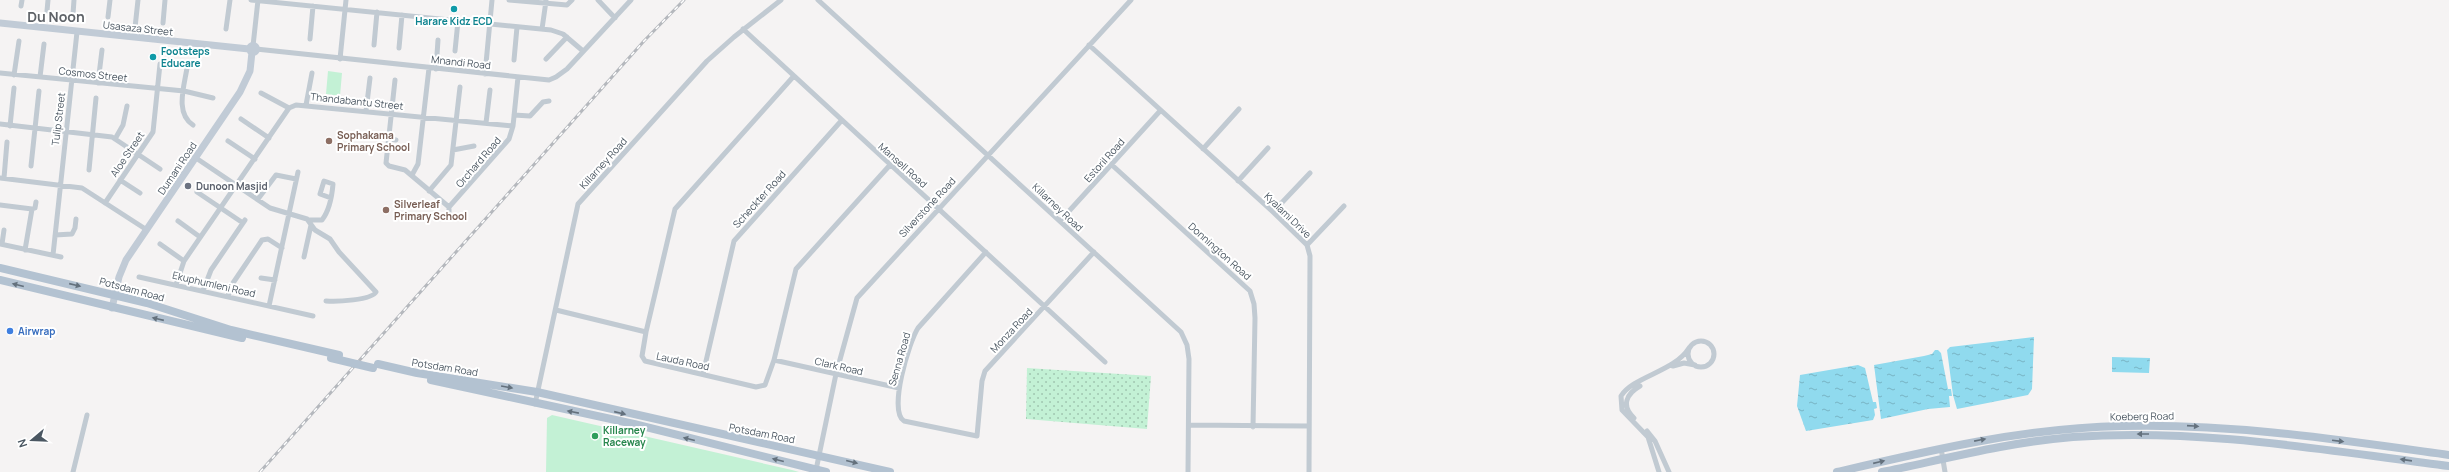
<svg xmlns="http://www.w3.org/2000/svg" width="2449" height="472" viewBox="0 0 2449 472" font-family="Manrope,sans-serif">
	<defs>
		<pattern id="grass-dots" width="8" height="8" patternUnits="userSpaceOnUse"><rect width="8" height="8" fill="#c3f1d5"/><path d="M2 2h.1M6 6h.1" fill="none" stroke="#a0c6b0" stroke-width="1.8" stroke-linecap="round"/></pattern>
		<pattern id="water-ripples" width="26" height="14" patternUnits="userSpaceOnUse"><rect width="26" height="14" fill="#90daee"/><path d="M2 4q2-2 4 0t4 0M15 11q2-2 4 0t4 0" fill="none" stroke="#78b4c4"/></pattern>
	</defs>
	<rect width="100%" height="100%" fill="#f5f3f3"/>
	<path fill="url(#grass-dots)" d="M1027 368 1151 376 1147 429 1026 419Z"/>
	<path fill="#c3f1d5" d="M328 71 342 73 340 96 326 94Z
		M552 415 792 470 799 472H546L547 418Z"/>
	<path fill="url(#water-ripples)" d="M2034 337 2032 389 2028 395 1957 409 1953 395 1947 350 1950 347Z
		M1935 350H1938L1941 353 1948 389H1951L1952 396H1949L1950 407 1928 409 1881 419 1874 365 1924 356 1932 354Z
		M2112 357 2150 358 2149 373 2112 372Z
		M1858 365 1865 368 1873 402H1876L1877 408 1874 409 1875 415 1873 420 1806 431 1797 406 1800 375Z"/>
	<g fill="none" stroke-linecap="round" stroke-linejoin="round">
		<path stroke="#c1cad2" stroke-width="5" d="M251 0 551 30 563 34 583 51
			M509 0 567 5 572 0
			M598 0 615 18
			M818 0 1181 332 1187 345 1189 359 1188 472
			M21 6 22 0
			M47 11 48 0
			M73 14 74 0
			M108 17 110 0
			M163 23 165 0
			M226 29 230 0
			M542 29 546 1
			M743 29 1105 362
			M134 37 138 0
			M310 39 313 6
			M374 45 377 12
			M1089 45 1273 212 1307 245 1310 256 1309 472
			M253 46 258 0
			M399 48 402 15
			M256 49 549 80 556 77 567 69 631 0
			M455 51 458 21
			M340 59 346 0
			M546 59 567 37
			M514 60 517 27
			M187 68C184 87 175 113 193 125
			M436 69 438 40
			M0 73 184 91 213 98
			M485 74 492 0
			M14 75 19 41
			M40 77 44 44
			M793 77 675 209 646 332 642 356 645 361 756 387 765 385 774 360 796 269 890 165
			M395 80 386 163 389 166 405 170 449 207
			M98 83 102 50
			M261 93 289 108
			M306 105 312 73
			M366 111 370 78
			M514 115 530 116 543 102 549 101
			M241 119 269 138
			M486 123 490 90
			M0 124 112 137 160 169
			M10 126 14 88
			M115 139 123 125 127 106
			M389 139 396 140
			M228 141 255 159
			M1203 149 1239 109
			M453 150 474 146
			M196 158 270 208 307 219 315 230 330 239 339 252 376 292C372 300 336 302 326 301
			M1112 165 1250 291 1254 304 1255 318 1253 427
			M31 166 39 91
			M89 170 96 98
			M412 175 418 164 429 68
			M0 178 82 188 147 230
			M4 178 7 142
			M120 180 140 193
			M1238 181 1268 148
			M429 191 451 165 460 87
			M197 192 243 223
			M258 199 276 175 296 179
			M105 203 153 132 160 64
			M0 205 32 209
			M449 207 509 139 513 126 518 77
			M449 207V214
			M1273 212 1310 173
			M308 220H322C329 211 332 196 333 184L324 181 320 194 331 198
			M178 221 200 237
			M1060 221 1160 111
			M55 235 72 234 75 228 76 219
			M0 244 61 257
			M2 244 4 230
			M160 244 184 261
			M1307 245 1344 206
			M25 250 32 209 35 208 36 202
			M986 252 918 328C909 342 888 411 904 421L977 436 982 381 985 371 1094 252
			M53 255 77 32
			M304 257 311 225
			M139 277 313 316
			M261 278 275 280
			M176 285 184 261 289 108 296 105 513 126
			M203 291 211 270 245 220
			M228 296 233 283 262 240 268 239 282 248
			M269 306 298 172
			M556 310 646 332
			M1688 354a13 13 0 1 1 26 0a13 13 0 1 1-26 0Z
			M774 360 899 388
			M1673 366 1684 363 1695 365
			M703 374 734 241 842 120
			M535 404 578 204 707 61 734 37 781 0
			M1634 418C1621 406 1626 394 1640 386
			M1189 425 1309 426
			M1647 431 1655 441 1669 472
			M1941 448 1945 472
			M816 470 836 374 857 298 1131 0
			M73 472 87 415
			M1659 472 1648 437 1622 410 1621 396C1634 376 1674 372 1689 348"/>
		<path stroke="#c1cbd6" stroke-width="7" d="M0 23 249 49
			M249.5 49a3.5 3.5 0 1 1 7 0a3.5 3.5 0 1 1-7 0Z
			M112 308 119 277 126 260 240 92 250 71 252 52"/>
		<path stroke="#b3c2d1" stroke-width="8" d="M0 268 147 303 231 330 339 355
			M0 280 242 338
			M378 364 417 373 537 392 890 472
			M431 380 634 424 826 472
			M1837 472C1931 450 2024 428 2122 426 2231 423 2341 440 2449 455
			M1882 472C1945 459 2008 442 2073 437 2199 428 2324 450 2449 466"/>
		<g stroke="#b5b8bd" stroke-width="3">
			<path id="rail" d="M260 472 644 41 684 0"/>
		</g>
		<use href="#rail" stroke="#fff" stroke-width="1.5" stroke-dasharray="4.5" stroke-linecap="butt"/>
		<path stroke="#b3c2d1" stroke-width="8" d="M331 358 373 368"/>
	</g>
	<defs><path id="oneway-solid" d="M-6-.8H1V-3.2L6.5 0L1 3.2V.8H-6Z"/></defs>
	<g fill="#64717d">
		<use href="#oneway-solid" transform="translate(18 285) rotate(-166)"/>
		<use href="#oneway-solid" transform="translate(75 285) rotate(13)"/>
		<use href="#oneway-solid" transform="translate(158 319) rotate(-167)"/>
		<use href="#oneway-solid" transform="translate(507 387) rotate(10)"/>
		<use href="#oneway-solid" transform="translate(573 412) rotate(-169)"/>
		<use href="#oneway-solid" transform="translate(620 413) rotate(13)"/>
		<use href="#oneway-solid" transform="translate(2193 426) rotate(4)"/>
		<use href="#oneway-solid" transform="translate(2143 434) rotate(180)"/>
		<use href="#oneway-solid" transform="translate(689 439) rotate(-166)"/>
		<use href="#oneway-solid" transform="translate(1980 440) rotate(-11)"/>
		<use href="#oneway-solid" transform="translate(2338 441) rotate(7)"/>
		<use href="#oneway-solid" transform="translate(778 460) rotate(-166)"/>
		<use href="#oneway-solid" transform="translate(2406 460) rotate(-172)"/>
		<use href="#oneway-solid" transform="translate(852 462) rotate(14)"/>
		<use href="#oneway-solid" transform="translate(1879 462) rotate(-13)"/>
	</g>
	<g fill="#0f9aa8" stroke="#fff" stroke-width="1.5">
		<circle cx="454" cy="9" r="4"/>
		<circle cx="153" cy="57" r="4"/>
	</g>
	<g fill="#8d6e63" stroke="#fff" stroke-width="1.5">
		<circle cx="329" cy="141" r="4"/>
		<circle cx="386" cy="210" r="4"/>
	</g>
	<circle fill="#6b7280" stroke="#fff" stroke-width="1.5" cx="188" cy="186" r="4"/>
	<circle fill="#3f7fe0" stroke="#fff" stroke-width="1.5" cx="10" cy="331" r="4"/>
	<circle fill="#2e9e5b" stroke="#fff" stroke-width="1.5" cx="595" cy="436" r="4"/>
	<g text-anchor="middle" stroke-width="4" stroke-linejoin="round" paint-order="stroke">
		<g font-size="10" font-weight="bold" fill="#0d838f" stroke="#fff">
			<text x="454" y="25">Harare Kidz ECD</text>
			<text x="161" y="55" text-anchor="start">Footsteps<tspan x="161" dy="12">Educare</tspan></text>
		</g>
		<g font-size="10" fill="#4a5661" stroke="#fff">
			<text transform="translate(138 28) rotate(6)" y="4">Usasaza Street</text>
			<text transform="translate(461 62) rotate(6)" y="4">Mnandi Road</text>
			<text transform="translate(93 74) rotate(6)" y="4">Cosmos Street</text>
			<text transform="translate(357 101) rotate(6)" y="4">Thandabantu Street</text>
			<text transform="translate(58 119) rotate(-83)" y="4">Tulip Street</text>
			<text transform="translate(127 154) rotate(-56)" y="4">Aloe Street</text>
			<text transform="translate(1104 160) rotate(-48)" y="4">Estoril Road</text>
			<text transform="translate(478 162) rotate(-49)" y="4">Orchard Road</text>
			<text transform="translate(603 163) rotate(-48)" y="4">Killarney Road</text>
			<text transform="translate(903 165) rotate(42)" y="4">Mansell Road</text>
			<text transform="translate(177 168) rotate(-56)" y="4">Dumani Road</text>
			<text transform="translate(759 199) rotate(-48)" y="4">Scheckter Road</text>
			<text transform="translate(927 207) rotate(-47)" y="4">Silverstone Road</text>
			<text transform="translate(1058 207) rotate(43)" y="4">Killarney Road</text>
			<text transform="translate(1288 215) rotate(44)" y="4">Kyalami Drive</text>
			<text transform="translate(1220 251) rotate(42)" y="4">Donnington Road</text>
			<text transform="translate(214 284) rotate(13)" y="4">Ekuphumleni Road</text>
			<text transform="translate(132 289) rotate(15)" y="4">Potsdam Road</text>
			<text transform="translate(1011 330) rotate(-47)" y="4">Monza Road</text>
			<text transform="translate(899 359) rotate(-74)" y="4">Senna Road</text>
			<text transform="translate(683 361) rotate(12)" y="4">Lauda Road</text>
			<text transform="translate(839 366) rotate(13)" y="4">Clark Road</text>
			<text transform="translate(445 367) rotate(9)" y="4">Potsdam Road</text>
			<text transform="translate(2142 416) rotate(-1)" y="4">Koeberg Road</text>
			<text transform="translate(762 433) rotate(11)" y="4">Potsdam Road</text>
		</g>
		<g font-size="10" font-weight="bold" fill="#785e54" stroke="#fff" text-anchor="start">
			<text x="337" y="139">Sophakama<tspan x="337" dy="12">Primary School</tspan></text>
			<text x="394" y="208">Silverleaf<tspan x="394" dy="12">Primary School</tspan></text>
		</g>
		<g font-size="10" font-weight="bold" fill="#5b616d" stroke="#fff" text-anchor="start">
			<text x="196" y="190">Dunoon Masjid</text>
		</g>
		<g font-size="10" font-weight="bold" fill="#366cbe" stroke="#fff" text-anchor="start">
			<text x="18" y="335">Airwrap</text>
		</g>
		<g font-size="10" font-weight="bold" fill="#27864d" stroke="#fff" text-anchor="start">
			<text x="603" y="434">Killarney<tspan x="603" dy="12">Raceway</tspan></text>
		</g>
		<g font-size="14" font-weight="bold" fill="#5f6368" stroke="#fff">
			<text x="56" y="22">Du Noon</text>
		</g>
	</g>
	<g transform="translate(32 440) rotate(251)" stroke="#ffffff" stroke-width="3" paint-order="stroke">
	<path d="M0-3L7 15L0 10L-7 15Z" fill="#4a5661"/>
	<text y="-6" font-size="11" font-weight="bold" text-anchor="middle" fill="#4a5661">N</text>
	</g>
</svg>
